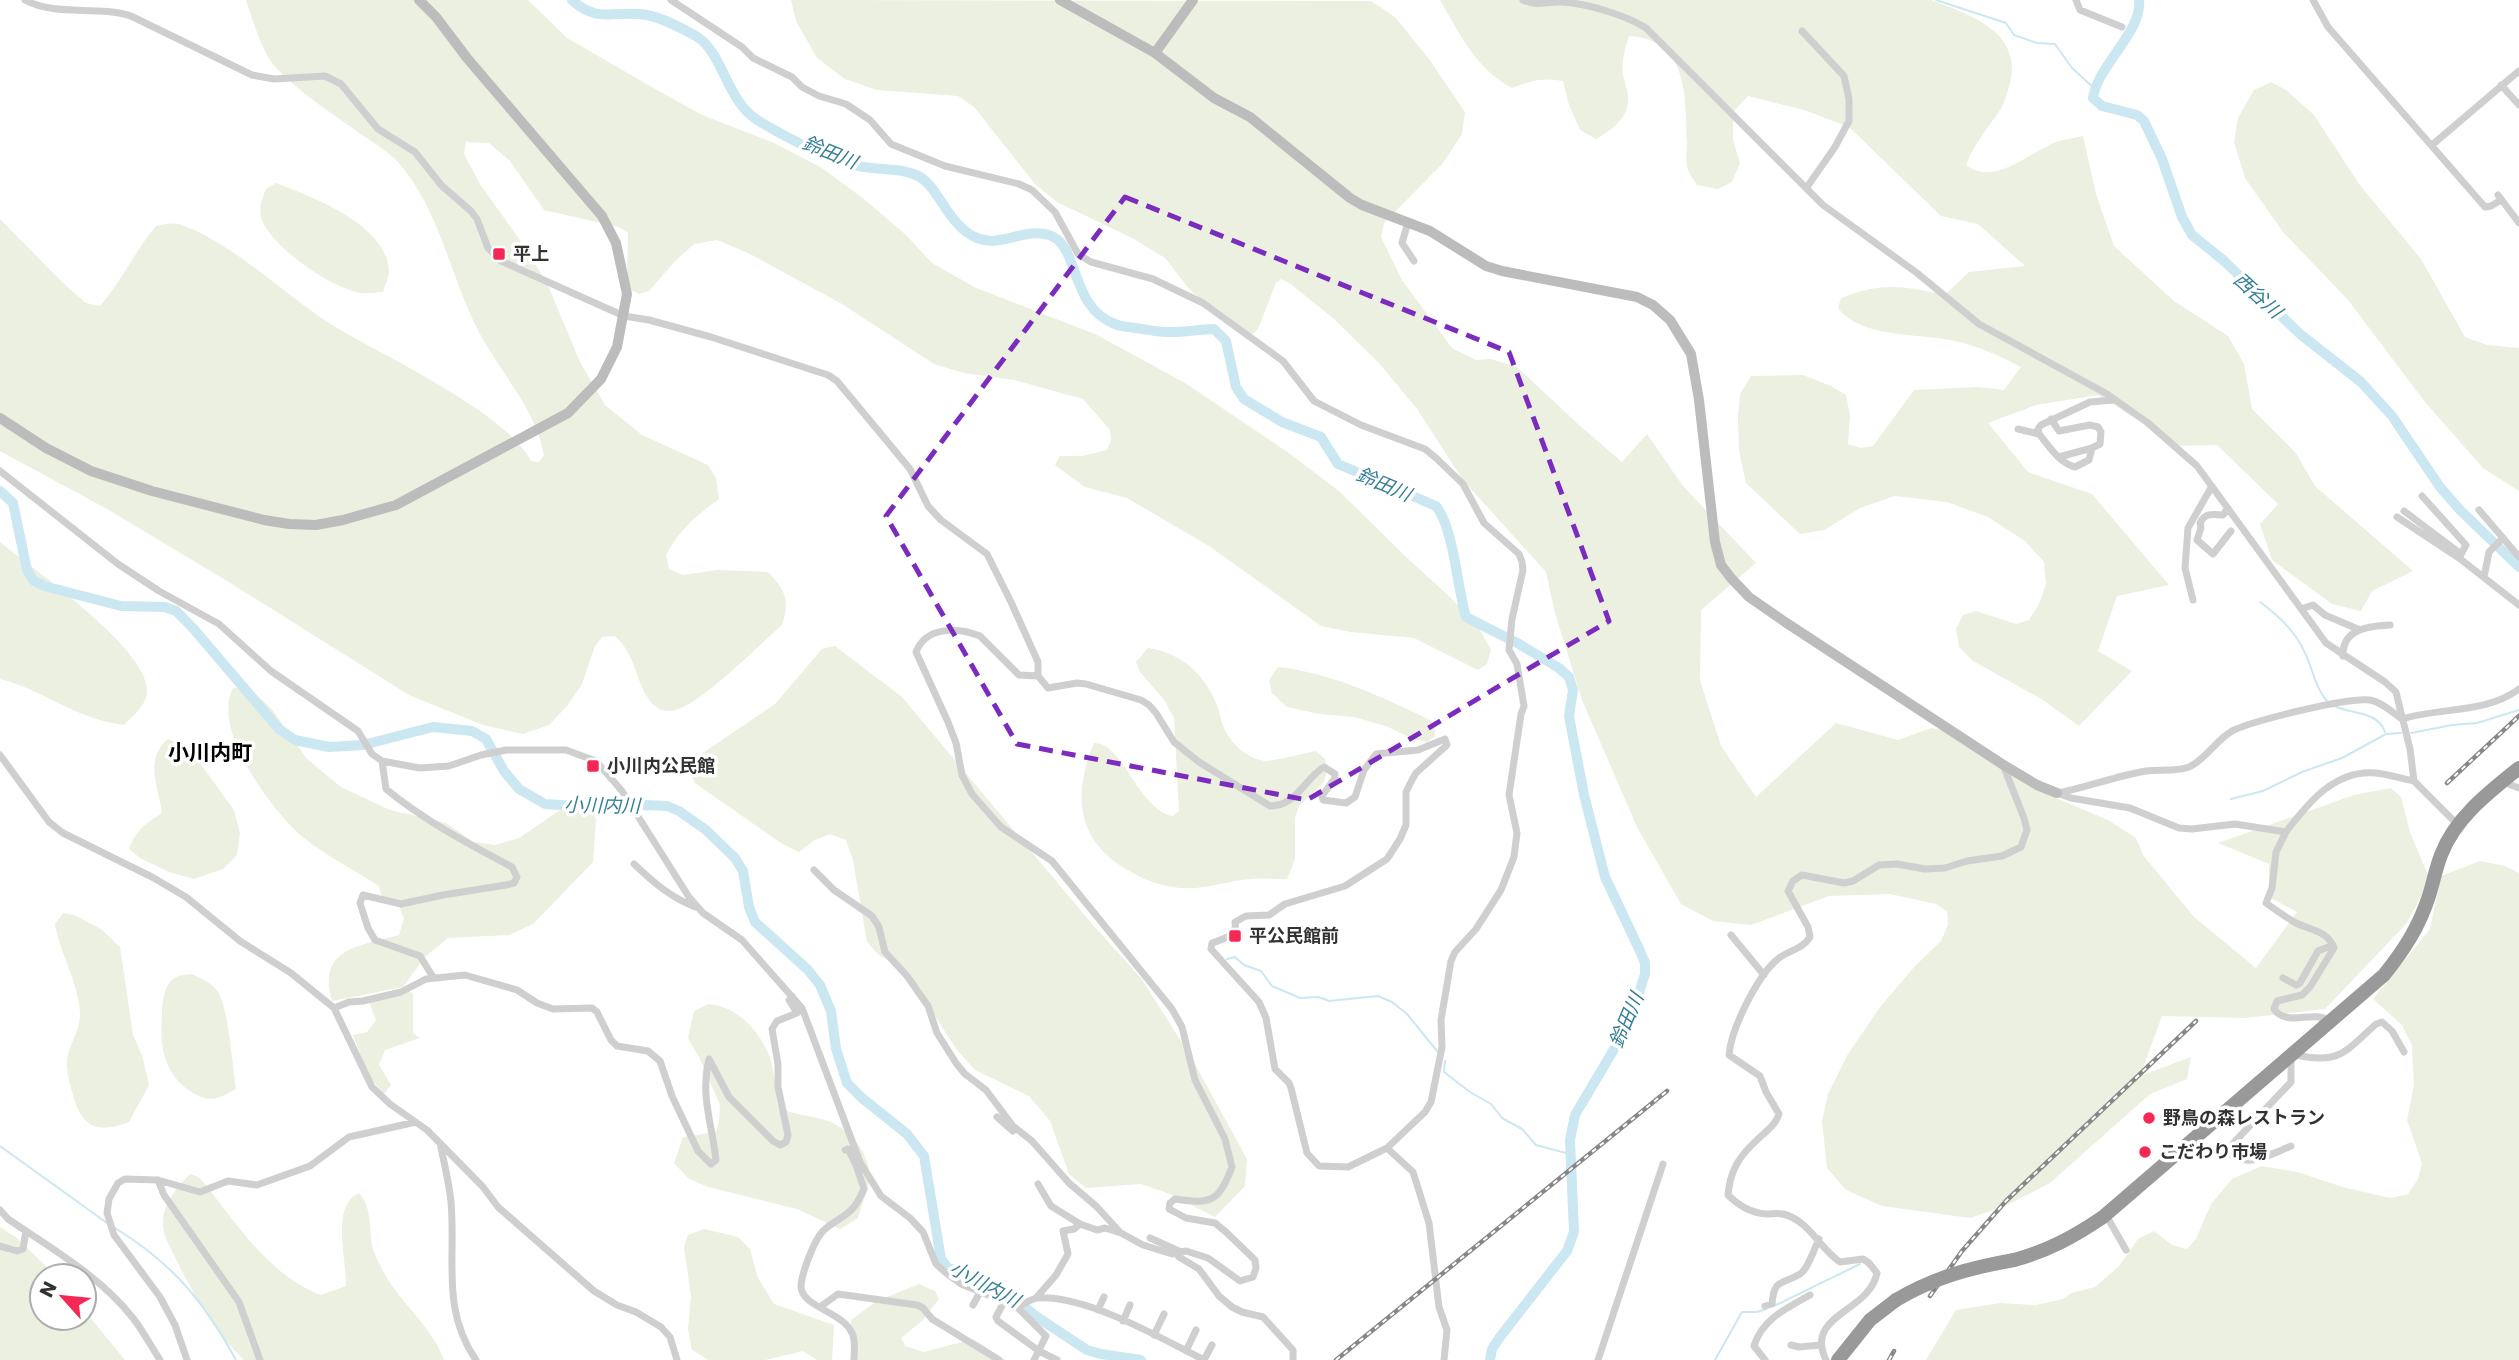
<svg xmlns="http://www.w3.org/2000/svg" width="2519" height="1360" viewBox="0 0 2519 1360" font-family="Poppins,'Noto Sans JP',sans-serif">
	<rect width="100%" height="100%" fill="#fff"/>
	<path fill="#ebf0e0" d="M246 0H528L567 38 657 90 700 114 774 143 822 168 864 199 906 235 932 263 976 288 1095 334 1185 383 1289 453 1340 492 1405 556 1451 598 1480 630 1491 650 1487 664 1478 670 1414 638 1350 632 1321 626 1209 546 1127 498 1085 487 1055 465 1060 456H1082L1107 450 1111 440 1110 430 1083 399 1014 380 964 373 934 364 842 304 750 254 717 240 694 244 676 260 649 291 639 294 627 288 628 233 619 227 544 210 510 161 489 143 466 142 464 154 480 184 522 243 547 283 580 362 605 405 642 435 708 465 716 478 719 499C697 515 679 530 666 555L669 569 683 575 717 570 768 572C786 591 790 600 782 625 759 645 701 704 675 710 664 713 654 708 648 698 634 676 636 656 615 636L602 637 595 646 582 684 568 705 549 725 523 734 483 725 409 695 232 584 107 509 0 451V219L63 283 86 303 100 306C121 282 135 251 156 226 165 224 174 222 182 225 232 243 284 294 329 323 380 355 504 410 531 461L539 462 544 455C536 410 501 373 480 334 450 278 441 211 398 162 386 150 369 140 355 130 332 113 279 79 267 55 258 38 252 18 246 0Z
		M791 0 1371 1 1395 17 1429 59 1465 112 1462 134 1443 163 1384 223 1381 237 1402 280 1452 348 1476 360 1491 359 1517 367 1579 425 1622 462 1647 434 1683 486 1756 563 1701 610 1700 680 1721 746 1756 797 1836 723 1898 740 1931 728 1962 733 2049 795 2108 820 2136 838 2143 855 2194 917 2256 968 2297 912 2269 897V864L2218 843 2354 795 2391 788 2401 797 2410 832 2430 880 2406 924 2325 1009 2245 1018 2162 1016 2140 1076 2191 1057 2187 1079 2150 1094 2050 1183 2007 1205 1970 1218 1882 1206 1846 1190 1827 1168 1822 1121 1828 1094 1848 1054 1880 1007 1916 965 1941 941 1948 925 1947 911 1936 904 1890 894 1829 896 1751 925 1713 921 1681 904 1637 827 1582 700 1555 613 1546 572 1463 480 1417 409 1379 363 1334 319 1292 285 1281 279 1276 283 1258 329 1250 336 1236 328 1190 290 1165 258 1134 239 1057 202 1035 184 974 107 958 96 877 90 845 79 817 58 796 21Z
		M1440 0H1931C1973 16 2027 33 2008 90 2006 96 2004 104 2000 110 1988 128 1974 144 1966 165 1994 187 2030 152 2056 142 2065 139 2075 138 2083 136L2096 194 2114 246 2174 301 2228 336 2244 364 2252 409 2296 453 2315 486 2413 571 2372 591 2361 611 2332 604 2272 560 2260 524 2278 504 2217 445 2173 446 2138 420 2098 395 2036 405 1988 423 2028 472 2092 494 2169 585 2117 596 2098 651 2132 671 2079 726 2043 700 1973 661 1959 647 1956 629 1963 615 1976 611 2016 624 2029 620 2039 604 2046 584 2044 562 2025 541 1988 517 1947 502 1895 496 1860 508 1824 530 1800 534 1746 483 1739 451 1738 416 1740 394 1751 376 1803 375 1831 386 1846 395 1850 415 1848 444 1861 448 1873 446 1914 390 1978 387 2004 390 2021 367C2000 356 1978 346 1955 341 1921 333 1861 339 1838 308L1841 298C1885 282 1900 286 1945 295L1969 272 2025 266 1978 224 1941 216 1849 127 1804 110 1748 96 1733 112V140L1740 163 1732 182 1718 189 1697 185C1694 180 1690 175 1688 170 1685 163 1687 151 1687 143 1685 96 1689 40 1629 36 1625 48 1621 62 1623 75 1624 82 1628 89 1628 97 1630 117 1612 130 1596 139L1580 130 1569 105 1563 81C1544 77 1529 81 1512 88 1476 69 1460 34 1440 0Z
		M2271 82 2286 90 2314 115 2359 184 2421 259 2465 337 2487 345 2519 348V491L2483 468 2425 402 2348 300 2283 232 2245 178 2234 142 2238 118 2254 90Z
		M276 183C313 197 387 225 389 271 389 277 385 285 383 292 376 292 368 294 362 293 333 290 272 247 262 220 258 210 262 198 266 189Z
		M0 542C34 570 146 647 147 690 148 704 133 716 124 725 75 719 44 690 0 679Z
		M835 646 902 697 1092 924 1141 978 1191 1057 1247 1159 1245 1186 1215 1217 1170 1194 1141 1184 1086 1188 1069 1174 1050 1121 1029 1096 975 1070 957 1050 905 970 879 955 867 942 853 860 846 840 830 834 813 841 799 852 781 843 695 783 687 767 694 759 775 704 822 649Z
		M1148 648C1179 652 1204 673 1216 703 1220 711 1220 720 1224 728 1232 745 1245 757 1264 761 1270 762 1306 753 1316 751L1325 759 1327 770 1324 782 1299 806 1295 818V859L1287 879C1275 879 1262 878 1250 879 1227 881 1204 890 1181 888 1156 885 1142 879 1121 866 1075 836 1074 791 1094 743 1124 743 1138 810 1173 816L1179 811 1174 718 1165 701 1140 672 1136 662Z
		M1278 667C1332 673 1385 698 1434 722L1435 736 1427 742 1413 739 1386 726 1354 717 1319 714 1287 707 1272 693 1269 680Z
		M233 688H243L254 693 271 708 307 759 341 787 390 810 446 823 474 842 495 845 519 838 572 802 588 803 596 819 593 862 533 924 509 935 448 938 424 958 403 987 332 1001C316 948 360 946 399 935L404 919 397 901 382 899 379 886C353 869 315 850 294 829 266 801 212 728 233 688Z
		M168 739 189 748 234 810 240 834 237 855 223 869 194 879 169 872 140 858 129 849C136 830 145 824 162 813 158 786 144 759 168 739Z
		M2480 861 2505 866 2519 873V1360H1926L1956 1310 2000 1303 2036 1305 2063 1299 2071 1293 2095 1287 2119 1266 2138 1239 2154 1231 2172 1245 2187 1249 2196 1239 2211 1204 2232 1179 2262 1166 2297 1172 2346 1188 2391 1198 2408 1194 2418 1179 2422 1163 2407 1120 2414 1085 2412 1046 2402 1025 2373 999 2430 929 2441 876Z
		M63 913 74 915 101 929 120 947 133 1035 142 1055 149 1085 129 1122C98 1134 82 1128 73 1095 70 1085 67 1074 67 1063 66 1049 81 1031 80 1012 78 981 60 954 55 924Z
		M191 974C201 978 211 982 218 992 228 1006 233 1069 236 1089 230 1092 223 1097 217 1098 206 1101 195 1095 187 1089 163 1070 160 1046 162 1016 162 1007 163 992 168 985 173 976 181 975 191 974Z
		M407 991 413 993V1033L420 1038 385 1050 379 1065 391 1085 384 1094 368 1075 353 1035 367 1032 376 1020 369 1002Z
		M708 1004C736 1006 757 1028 768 1053 775 1069 775 1090 778 1107 793 1115 808 1115 825 1120 849 1127 873 1155 869 1182 867 1194 861 1206 858 1218L840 1229 797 1209 708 1187 688 1178 674 1163 683 1137 716 1132 719 1122 720 1105 700 1059 688 1038 694 1011Z
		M190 1174 199 1177C235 1220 266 1274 321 1295L346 1286C347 1261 330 1206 359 1193 372 1208 369 1226 372 1245 373 1251 377 1259 380 1265 396 1300 431 1324 444 1360H244C214 1332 195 1297 177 1261 172 1250 164 1238 163 1226 162 1205 177 1187 190 1174Z
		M0 1227 17 1238 56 1276H42V1318H84V1310L125 1360H0Z
		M704 1229 738 1237 750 1249 758 1278 774 1304 834 1325 832 1360H817L803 1351 765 1360H709L692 1350 688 1329 691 1296 684 1247 688 1235Z
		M919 1284 935 1291 939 1299 922 1321 901 1338 905 1346 924 1352 973 1339 1006 1360H854L851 1320 877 1301Z"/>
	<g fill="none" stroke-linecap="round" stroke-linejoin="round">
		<path stroke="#cbe7f1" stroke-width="2" d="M1936 0 2006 23 2014 35 2037 43 2055 44 2072 68 2094 88
			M2260 602C2278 615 2295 631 2304 651 2313 668 2314 686 2327 701
			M2334 706C2351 714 2378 711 2385 732
			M2411 733 2452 725 2477 723 2519 710
			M2231 799 2263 791 2302 772 2342 758 2386 734 2401 733
			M1227 959 1235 957 1244 965 1261 971 1272 986 1300 998 1318 997 1329 1001 1378 996 1392 1002 1407 1014 1437 1051
			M1445 1061 1444 1072 1470 1092 1491 1104 1502 1118 1522 1129 1536 1145 1570 1154
			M0 1146 107 1223
			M115 1228C172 1263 204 1301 236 1360
			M1774 1306 1860 1264
			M1715 1360 1742 1312H1757L1766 1309"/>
		<path stroke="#cbe7f1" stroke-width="10" d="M572 0C599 25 617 9 647 15 663 18 681 28 696 36 723 52 726 100 757 120 784 136 823 156 853 165 875 171 900 166 920 177 939 188 949 227 977 238 1002 248 1024 227 1049 235 1080 244 1069 307 1115 324 1121 327 1129 327 1135 328 1146 329 1156 332 1167 332 1182 333 1198 329 1214 329L1226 341 1236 387 1244 399 1282 422 1321 437 1338 464 1436 506C1454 529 1457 587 1466 617L1519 644 1559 668 1569 677 1573 690 1569 716 1584 795 1605 877 1640 951 1645 963V974L1636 1002 1623 1034 1575 1115 1570 1140 1574 1232 1567 1251 1500 1337 1492 1349 1490 1360
			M2139 0C2143 31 2097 66 2093 98L2102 106 2137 115 2144 121 2162 159 2182 217 2192 235 2223 260 2300 334 2361 382 2392 416 2440 487 2460 510 2519 567
			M0 491 13 503 27 570 33 580 44 586 121 606 165 607 176 611 192 627 279 729 295 740 329 747 363 745 433 727 472 731 486 739 504 771 519 789 545 804 627 809 644 805 667 806 679 811 706 830 735 858 743 871 749 907 755 922 808 970 820 985 831 1011 836 1049 847 1083 862 1098 907 1134 924 1156 941 1259 947 1267 1014 1298 1037 1317 1087 1350 1101 1354 1141 1360"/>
		<path stroke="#cfcfcf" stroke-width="7" d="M25 0C56 17 97 5 131 16L252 75 274 79 325 76 341 84 378 129 415 152 442 186 471 211 477 219 488 248 501 261 624 316 649 320 711 337 828 375 837 381 910 469 928 506 941 520 987 554 1011 602 1038 662V676L1048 688 1077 683 1086 684 1141 700 1149 705 1156 713 1174 742 1199 762 1270 806C1297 806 1304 779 1324 767L1335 774V778L1322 796 1323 800 1346 803 1355 797 1364 770 1376 754 1418 750 1445 739 1447 745 1416 773 1412 780 1406 792V825L1400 839 1387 859 1345 886 1285 904 1269 915 1246 916 1235 922C1238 936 1223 939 1212 943L1211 949 1259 1002 1266 1018 1275 1069 1289 1083 1291 1088 1307 1153 1319 1166 1348 1167 1387 1148 1425 1112 1431 1102 1442 1047 1441 1020 1451 961 1455 952 1476 929 1501 890 1514 857 1517 833 1509 795 1521 714 1524 706 1517 664 1509 650 1512 619 1523 570 1522 562 1519 554 1484 523 1463 484 1436 458 1425 449 1361 425 1314 401 1283 361 1203 303 1153 279 1091 262 1078 254 1055 212 1032 190 1019 184 945 166 891 144 870 120 846 104 819 96 802 87 792 77 753 58 742 47 671 0
			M1523 0C1539 7 1545 1 1561 2 1586 3 1625 15 1646 28L1823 205 1917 273 1979 324 2107 394 2148 423 2197 466 2326 643 2385 682 2396 692 2410 749 2414 781 2458 825
			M2076 0 2080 10 2122 27
			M2313 0 2328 27 2485 207 2491 206 2501 200
			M1802 31 1844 76 1849 99V121L1835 147 1807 187
			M2501 85 2519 105
			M2432 145 2519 71
			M2498 195 2519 223
			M1408 222 1402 243 1414 261
			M2051 419 2059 431 2090 425 2098 427 2101 432 2100 444 2092 448
			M2018 429 2039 434
			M2059 457 2092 448 2089 460 2075 467C2059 463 2049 446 2039 434L2038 429 2041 425 2090 402 2114 400
			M0 471 118 564 159 591 219 624 271 671 358 731 372 754 382 761 420 768 449 766 481 755 506 750H566L596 761 622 791 689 897 703 913 742 940 802 1008 860 1162 881 1196 910 1218 923 1232 936 1264 946 1273 961 1284 1018 1307C1024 1304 1032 1298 1038 1298 1086 1295 1161 1338 1204 1360
			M2422 496 2466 545 2459 558
			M2228 508 2223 515C2212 514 2205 513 2200 523L2201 528 2197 540 2213 554 2231 531
			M2479 510 2503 538 2489 552 2484 577
			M2404 511 2461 554
			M2397 517 2459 558 2519 605
			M2503 538 2519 557
			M2193 600 2185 568 2188 528 2212 486
			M2301 609 2313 605 2325 615 2360 630
			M2343 656C2342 629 2368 626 2390 625
			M1038 676 1019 675 980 636C958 627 926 626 916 652L948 722 956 743 962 775 972 794 1001 827 1052 861 1172 1009 1182 1027 1195 1080 1225 1139 1232 1167C1218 1203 1211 1204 1175 1199L1170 1203 1169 1209 1186 1218 1215 1223 1226 1232 1255 1260 1256 1268 1253 1277 1240 1281 1208 1258 1186 1251 1172 1254 1143 1245 1121 1233 1105 1228 1097 1230 1080 1224 1051 1206 1038 1184
			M2402 719C2440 707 2486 714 2519 689
			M0 755 49 822 63 833 152 877 186 897 240 941 291 973 334 1008 372 1087 390 1104 427 1130 483 1187 498 1207 594 1291 617 1305 636 1312 661 1327 670 1337 677 1360
			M382 761 386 789C425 821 467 843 512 867L517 877 514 883 506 885 443 895 401 904 363 895 360 903 368 928 375 940 420 956 433 977
			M2503 782 2519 788
			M2057 793 2071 798 2130 808 2179 828 2192 829 2235 824 2286 832C2308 803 2335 769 2376 773 2388 774 2402 779 2414 781
			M2058 793C2088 787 2116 776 2146 771 2159 769 2176 772 2189 767 2207 759 2217 738 2234 730 2257 720 2347 697 2370 700 2382 702 2392 712 2402 719
			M2286 832 2276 852 2272 888 2266 903C2276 910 2285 917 2296 923 2310 930 2328 931 2334 948L2310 987 2302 995 2277 1001 2274 1009C2287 1028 2314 1009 2329 1021
			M634 864C653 882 670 897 695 907
			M814 870 834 890 872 916 879 927 885 952 907 976 928 1006 937 1033 956 1063 965 1074 986 1090 1013 1126 1032 1141 1069 1183 1096 1206 1119 1231
			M1731 935 1764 975
			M2283 978 2296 985 2300 983 2318 951 2333 945
			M334 1008 349 1002 363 1001 401 992 426 979 465 975 517 990 537 1003 553 1009 592 1008 597 1012 611 1040 617 1046 648 1051 660 1061 672 1096 698 1151 711 1164 716 1160C712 1123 700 1096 709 1059L729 1097 773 1141 780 1145 786 1142 788 1135 778 1087V1064L772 1029 777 1021 797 1013 789 1000 792 996
			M997 1117 1013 1131
			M440 1143C444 1163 449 1182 451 1202 456 1260 441 1309 476 1360
			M2291 1146C2269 1155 2246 1170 2226 1151L2291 1082V1054C2339 1065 2343 1054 2376 1024L2382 1022 2392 1031 2404 1052
			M1387 1148 1413 1172 1429 1223 1439 1307 1447 1330 1444 1360
			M845 1150 848 1149 856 1165
			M158 1180 164 1195 239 1302 260 1360
			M0 1210 8 1219C51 1248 101 1277 133 1318 143 1331 151 1346 160 1360
			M2106 1215 2126 1250
			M1150 1238 1181 1252
			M0 1246 17 1251 23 1249 26 1231
			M1177 1254 1179 1257 1199 1269 1219 1296 1232 1307 1242 1312 1263 1317 1293 1350V1360
			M1036 1298 1056 1275 1068 1254 1063 1231 1074 1229 1080 1224
			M1004 1302 996 1317 998 1321 1039 1351 1057 1360
			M973 1305 980 1292
			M1765 1306 1772 1304C1774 1278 1782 1285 1800 1274 1808 1269 1814 1249 1819 1239
			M820 1307 838 1294 917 1305 923 1308 932 1319 999 1360
			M1017 1307 1046 1336 1034 1360
			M1098 1310 1104 1297
			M1123 1321 1130 1305
			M1154 1335 1164 1314
			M1791 1345 1799 1347 1821 1345
			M1186 1351 1196 1330
			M187 1360 175 1325 160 1297 114 1235 107 1213 109 1199 118 1183 125 1179 158 1180 200 1192 228 1181 257 1185 310 1166 349 1137 416 1122
			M854 1360C854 1351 856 1341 852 1333 843 1312 802 1307 801 1287 801 1275 814 1240 823 1231 831 1222 845 1218 853 1208 858 1203 861 1195 864 1189L856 1165 860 1162
			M1204 1360 1212 1345
			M1598 1360 1663 1164
			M1765 1360 1754 1346C1762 1319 1787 1308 1810 1295
			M1826 1360C1804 1314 1869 1313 1877 1273L1869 1263 1863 1259 1840 1262C1819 1248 1810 1221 1783 1214 1778 1213 1772 1214 1766 1214 1752 1213 1738 1205 1728 1195 1730 1171 1739 1156 1757 1140 1766 1131 1775 1126 1779 1114L1766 1092 1760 1076 1729 1055C1731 1029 1758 974 1779 958 1790 950 1803 949 1810 937L1808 927 1788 891 1793 881 1802 875 1844 883 1853 881 1879 865 1897 864 1925 869 1945 868 1967 861 2002 856 2021 847 2027 830 2024 818 2003 765"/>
		<path stroke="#bcbcbc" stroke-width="10" d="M1060 0 1155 53 1214 98 1250 117 1350 198 1362 205 1430 231 1486 266 1502 271 1637 297 1653 305 1670 320 1691 354 1699 400 1715 542 1721 565 1731 578 1749 597 1785 622 2002 764 2037 785 2057 793
			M1155 53 1193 0
			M0 418 46 448 91 471 152 491 264 520 289 524 316 525 343 520 396 505 568 413 601 379 617 347 627 294 616 243 602 216 467 58 436 17 419 0"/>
		<path stroke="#999" stroke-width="14" d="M2014 1260C2048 1251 2075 1236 2103 1217L2384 975C2404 950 2419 927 2429 896 2433 883 2436 868 2441 855 2455 818 2489 792 2519 768
			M1838 1360 1870 1320 1896 1300"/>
		<g stroke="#878787" stroke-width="4.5">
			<path id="rail" d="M2447 783 2519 716
				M1930 1296 1962 1251 2006 1201 2196 1021
				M1336 1360 1667 1091
				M1889 1360 1894 1351"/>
		</g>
		<use href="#rail" stroke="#fff" stroke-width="2" stroke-dasharray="5" stroke-linecap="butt"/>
		<path stroke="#999" stroke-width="14" d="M1896 1300C1935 1277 1970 1268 2014 1260"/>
	</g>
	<path fill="none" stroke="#7b2cbf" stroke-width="5" stroke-dasharray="14 9" stroke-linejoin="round" d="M1125 197 1509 352 1609 621 1307 800 1017 744 886 516Z"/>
	<g fill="#f62754" stroke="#fff" stroke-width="2.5">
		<rect x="492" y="247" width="14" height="14" rx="3.5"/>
		<rect x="586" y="759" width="14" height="14" rx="3.5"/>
		<rect x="1228" y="929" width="14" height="14" rx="3.5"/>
		<circle cx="2149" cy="1118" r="7"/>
		<circle cx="2145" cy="1152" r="7"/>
	</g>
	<g text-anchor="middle" stroke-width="7" stroke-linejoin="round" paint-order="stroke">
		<g font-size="18" font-weight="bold" fill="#323232" stroke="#fff" text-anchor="start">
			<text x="513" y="260">平上</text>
			<text x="607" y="772">小川内公民館</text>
			<text x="1249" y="942">平公民館前</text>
			<text x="2163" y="1124">野鳥の森レストラン</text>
			<text x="2159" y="1158">こだわり市場</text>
		</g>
		<g font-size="19" font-style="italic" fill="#347f97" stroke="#fff">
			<text transform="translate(830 152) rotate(22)" y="7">鈴田川</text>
			<text transform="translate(2258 295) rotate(42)" y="7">西谷川</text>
			<text transform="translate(1384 484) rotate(23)" y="7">鈴田川</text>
			<text transform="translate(602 805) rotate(1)" y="7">小川内川</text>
			<text transform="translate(1626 1020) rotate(-67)" y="7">鈴田川</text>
			<text transform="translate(985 1284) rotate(28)" y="7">小川内川</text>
		</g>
		<g font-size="21" font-weight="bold" fill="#000" stroke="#fff">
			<text x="210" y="760">小川内町</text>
		</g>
	</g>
	<g transform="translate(63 1297) rotate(297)"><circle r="33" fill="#ffffff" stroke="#adadad" stroke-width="2"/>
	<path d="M0-5L12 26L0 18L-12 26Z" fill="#f62754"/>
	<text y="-10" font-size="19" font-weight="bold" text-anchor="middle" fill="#323232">N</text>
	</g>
</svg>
